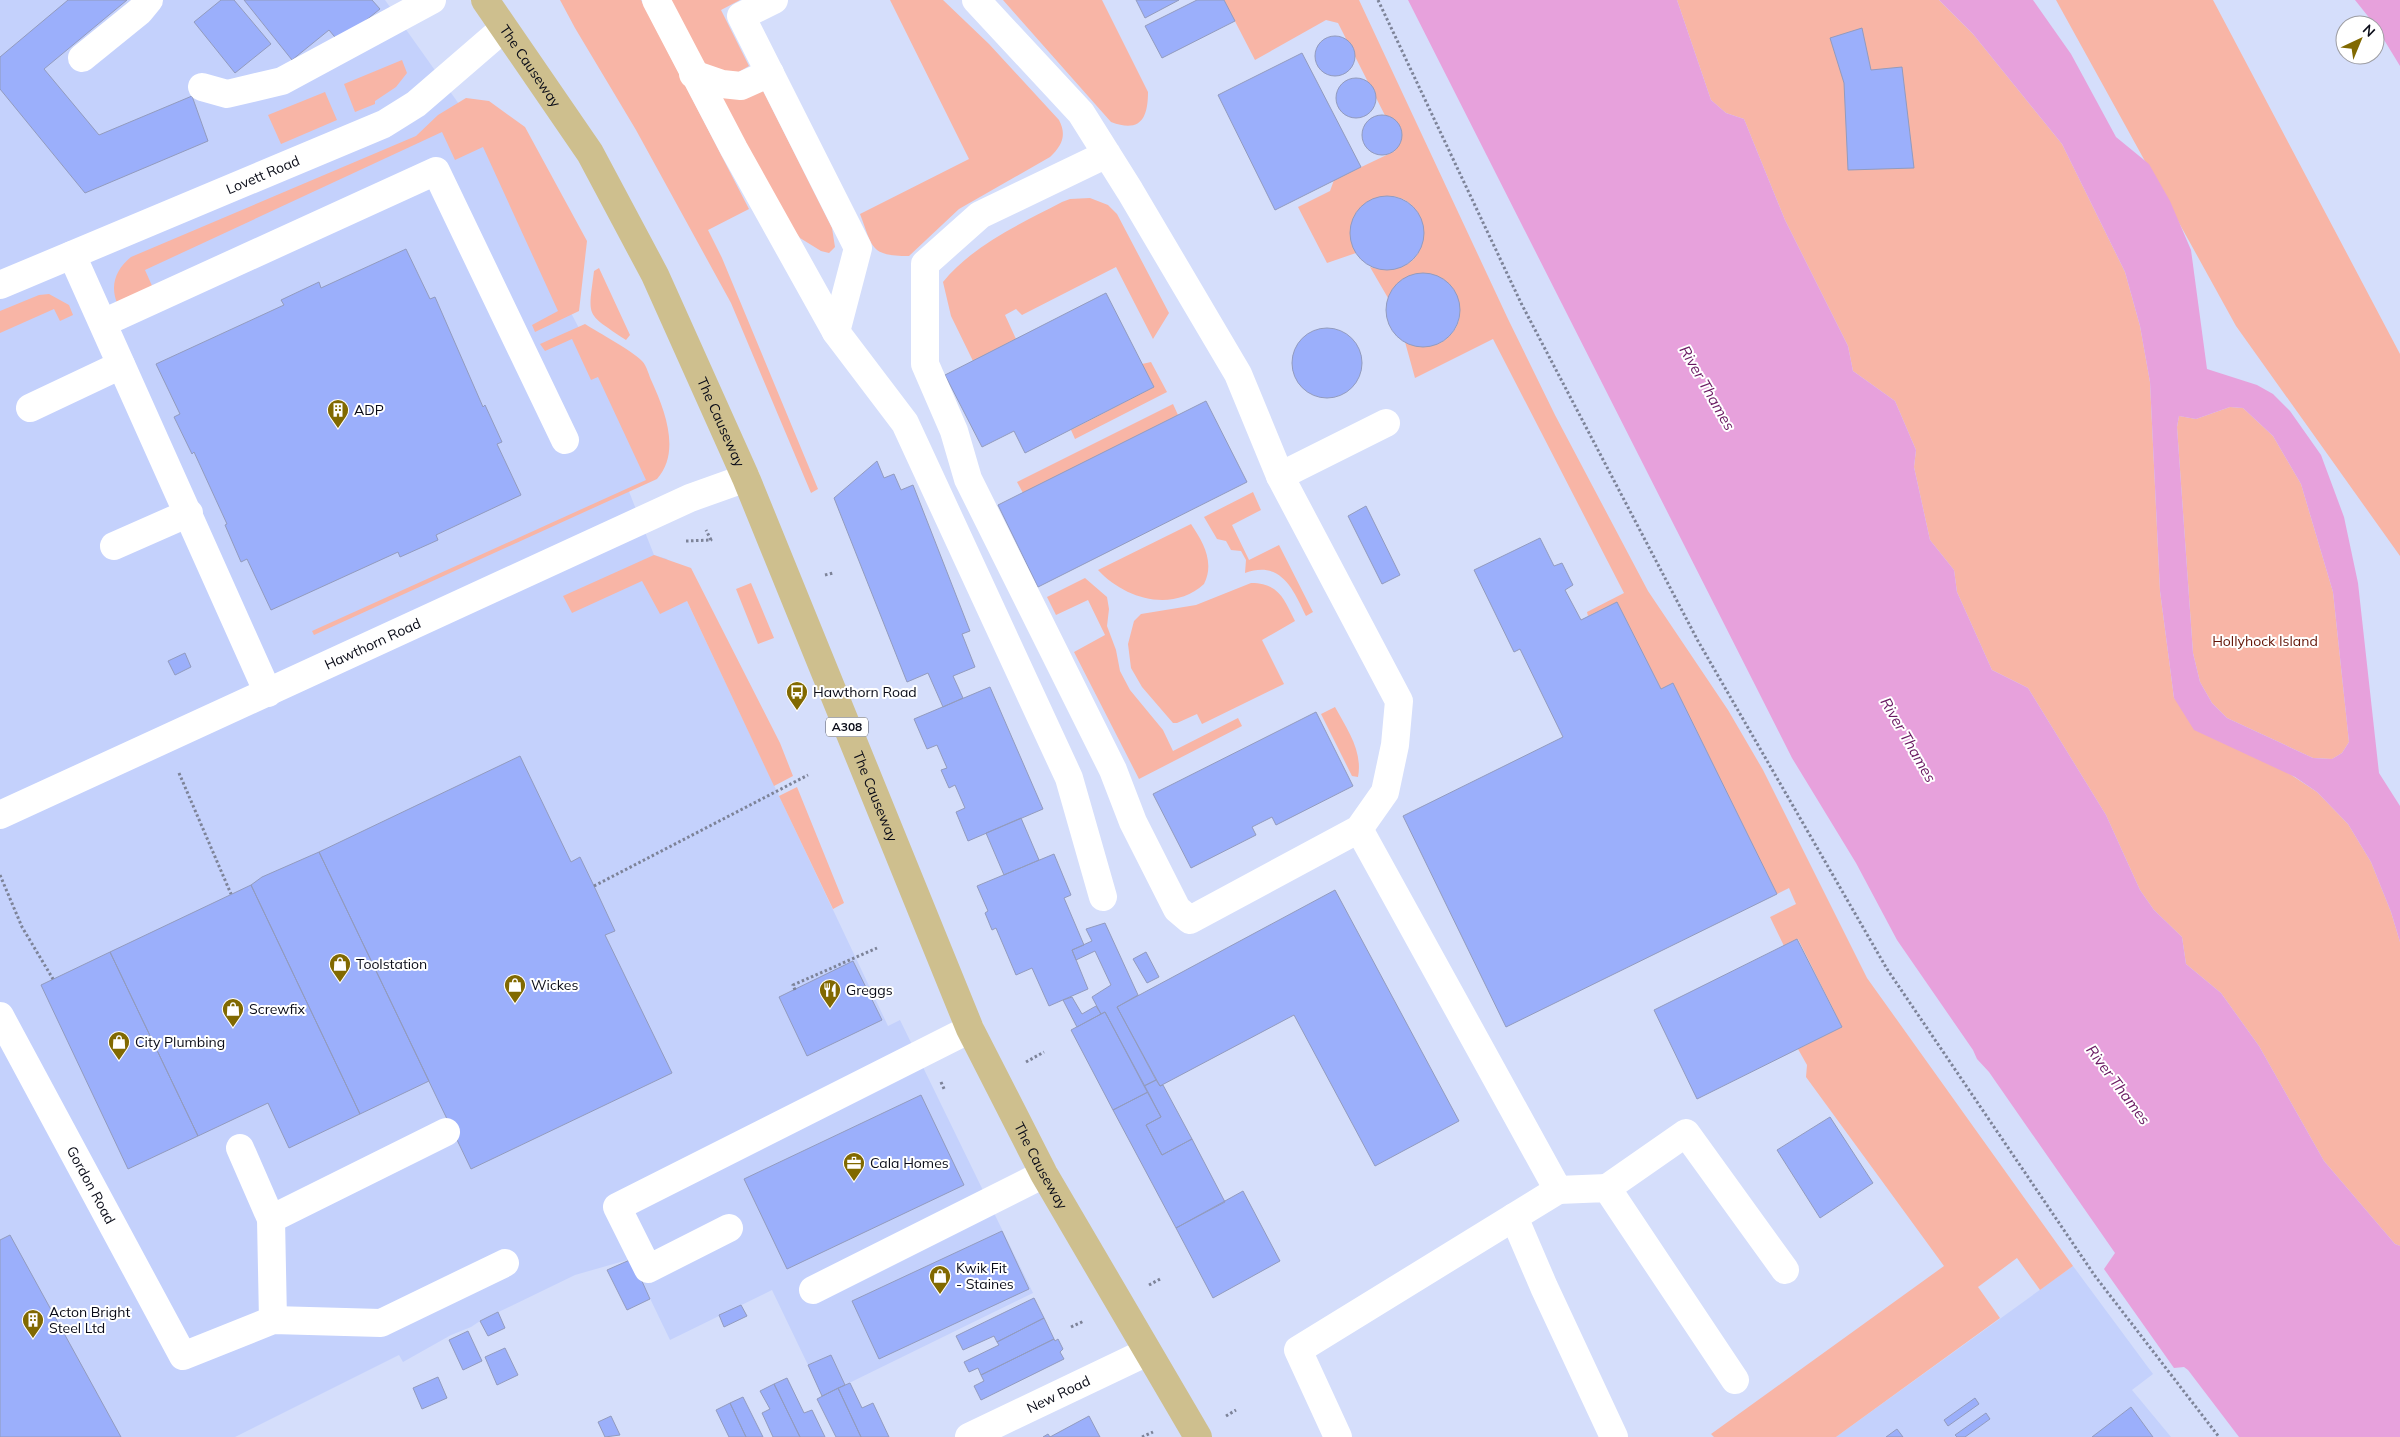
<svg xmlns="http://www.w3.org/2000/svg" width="2400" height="1437" viewBox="0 0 2400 1437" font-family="Mulish,sans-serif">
	<rect width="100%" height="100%" fill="#d5defb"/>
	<path fill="#c4d1fc" d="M0 0H385L471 121 656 476 628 489 654 555 667 559 888 1026 900 1020 1033 1293 845 1385 831 1355 808 1365 772 1290 670 1340 631 1259 575 1275 480 1321 471 1327 451 1335 403 1362 399 1355 235 1437H0Z
		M2073 1266 2153 1374 2132 1390 2171 1437H1836Z"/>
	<path fill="#f8b5a6" d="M560 0H641L749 209 708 230 722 258 818 489 811 493 731 303 636 130 575 28Z
		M669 0H740L721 10 749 66 735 74 705 69Z
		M890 0H943L989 44 1059 120C1067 135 1062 146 1050 157L959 209 909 256C870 256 873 248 860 214L969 159Z
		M1003 0H1102L1148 92C1148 119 1140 133 1111 122Z
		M1224 0H1359L1508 319 1555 415 1648 591 1728 710 1763 770 1867 978 2073 1266 2040 1290 2017 1258 1978 1287 2000 1318 1836 1437H1714L1711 1434 1944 1266 1806 1077 1807 1065 1798 1049 1842 1027 1798 939 1784 946 1770 917 1796 904 1789 888 1777 894 1673 683 1661 689 1617 602 1588 616 1587 612 1624 593 1493 339 1415 378 1405 342C1416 348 1431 348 1442 342 1492 310 1424 235 1388 298L1370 267C1443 285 1435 187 1382 197 1371 199 1363 204 1356 213 1348 226 1349 241 1356 253L1327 263 1298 207 1330 191 1334 180 1395 151 1397 139 1338 23 1326 20 1255 60Z
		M1677 0H1939L1973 34 2062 144 2125 272 2140 326 2150 382 2160 591 2174 698 2317 792 2348 824 2371 862 2391 912 2400 942V1246L2395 1244 2324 1161 2259 1046 2221 993 2186 964 2182 937 2154 910 2140 890 2106 815 2028 688 1992 670 1957 592 1954 570 1930 540 1914 467 1916 450 1895 401 1853 371 1848 346 1785 220 1744 119 1726 113 1711 100Z
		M2056 0H2213L2400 354V556L2236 326Z
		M402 60 407 73 396 87 375 101V104L355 112 344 84Z
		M762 89 832 228 835 247 829 253 821 251 800 238 775 205 717 92Z
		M325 92 337 120 281 144 268 115Z
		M466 98 489 101 525 127 587 241 579 311 535 332 532 325 558 311 483 147 455 160 442 132 145 270 157 297 118 305C109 286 116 269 131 257L416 136 438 115Z
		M1090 198 1108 205 1117 214 1169 313 1153 339 1116 267 1022 315 1016 309 1005 315 1016 339 973 361 951 316 943 282C973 245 1020 224 1062 202L1070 199Z
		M599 268 630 335 626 340C585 312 588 319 594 271Z
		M49 294 69 305 73 315 60 321 54 309 0 333V311L39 295Z
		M585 324C599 333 631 350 642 361 647 366 649 376 652 382 665 411 681 452 657 479L314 635 312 631 646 480 598 377 591 380 572 339 545 351 540 344Z
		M1151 362 1167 392 1075 439 1071 430 1154 387 1142 364Z
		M1173 404 1178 415 1023 493 1017 482Z
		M2230 407 2243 408 2273 436 2301 484 2333 592 2349 742 2342 753 2332 759 2313 758 2227 718 2212 703 2200 682 2193 653 2177 427 2179 416 2196 419Z
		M1253 492 1261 510 1232 525 1249 560 1279 545 1313 612 1306 616C1293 589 1281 560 1245 573L1246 560 1241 551 1231 550 1226 541 1217 539 1204 517Z
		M1191 524C1203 542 1215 562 1204 584 1172 613 1125 599 1098 570Z
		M654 555 691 568 780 743 793 776 774 786 687 601 660 614 642 581 572 613 563 596Z
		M1085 578 1107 597 1109 609 1107 626 1116 650 1120 671 1130 690 1163 730 1173 751 1238 718 1242 726 1139 779 1074 652 1105 635 1088 600 1056 615 1047 597Z
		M751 583 774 638 758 644 736 589Z
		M1251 583C1279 583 1284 599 1295 621L1262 640 1284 684 1202 724 1197 714 1177 723H1173L1142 687 1131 668 1128 644 1134 621 1141 614 1196 605Z
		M1335 707C1347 729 1363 751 1358 777L1352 776 1321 714Z
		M797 787 844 903 833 909 779 796Z"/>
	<path fill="#e7a1dc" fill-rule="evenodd" d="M1408 0H1677L1711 100 1726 113 1744 119 1785 220 1848 346 1853 371 1895 401 1916 450 1914 467 1930 540 1954 570 1957 592 1992 670 2028 688 2106 815 2140 890 2154 910 2182 937 2186 964 2221 993 2259 1046 2324 1161 2395 1244 2400 1246V1437H2239L2188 1370 2184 1367 2174 1368 2104 1269 2115 1253 1989 1072 1977 1059 1973 1050 1897 940 1856 863 1792 758Z
		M1939 0H2033L2071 54 2116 137 2149 164 2170 201 2191 250 2207 369 2257 385 2273 394 2290 411 2321 455 2344 517 2358 583 2379 773 2400 806V942L2391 912 2371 862 2348 824 2317 792 2295 777 2194 730 2174 698 2160 591 2150 382 2140 326 2125 272 2062 144 1973 34ZM2230 407 2243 408 2273 436 2301 484 2333 592 2349 742 2342 753 2332 759 2313 758 2227 718 2212 703 2200 682 2193 653 2177 427 2179 416 2196 419Z
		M2355 0H2400V66L2375 25Z"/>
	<path fill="#9baffb" stroke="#929bbe" d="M68 0H127L44 69 99 135 192 96 208 141 85 193 0 89V57Z
		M221 0H234L271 44 235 73 194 22Z
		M244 0H372L380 9 339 42 329 30 292 60Z
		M1136 0H1179L1145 18Z
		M1197 0H1224L1235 21 1162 58 1145 26Z
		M1862 28 1871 70 1902 67 1914 168 1848 170 1844 83 1830 38Z
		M1315 56a20 20 0 1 1 40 0a20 20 0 1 1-40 0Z
		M1302 53 1361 167 1275 210 1218 95Z
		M1336 98a20 20 0 1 1 40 0a20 20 0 1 1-40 0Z
		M1362 135a20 20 0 1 1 40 0a20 20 0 1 1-40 0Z
		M1350 233a37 37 0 1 1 74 0a37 37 0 1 1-74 0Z
		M406 249 430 299 435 297 483 407 485 405 502 442 497 444 521 495 436 535 438 540 400 557 398 552 271 610 247 559 241 562 225 525 227 524 194 452 192 454 174 417 180 414 156 364 284 305 281 300 319 282 321 288Z
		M1386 310a37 37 0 1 1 74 0a37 37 0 1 1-74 0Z
		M1106 293 1154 387 1025 453 1014 431 982 447 945 375Z
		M1292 363a35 35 0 1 1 70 0a35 35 0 1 1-70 0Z
		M1206 401 1247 482 1038 587 998 505Z
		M877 461 884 478 894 474 901 490 913 485 970 631 962 634 975 667 953 676 963 698 943 707 928 673 907 682 834 498Z
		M1366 506 1400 575 1382 584 1348 516Z
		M1540 538 1554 566 1562 563 1573 585 1565 590 1581 620 1617 602 1661 689 1673 683 1777 894 1506 1027 1403 816 1563 737 1520 649 1514 652 1474 570Z
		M185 653 191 667 175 675 168 661Z
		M990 687 1043 809 968 841 956 812 965 808 955 785 949 788 941 770 947 768 937 745 927 749 914 719Z
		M1316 712 1353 786 1276 825 1272 817 1252 827 1256 835 1191 868 1153 794Z
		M520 756 571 862 580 857 594 886 615 931 605 935 672 1073 471 1169 319 852Z
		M1021 818 1039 860 1004 875 986 833Z
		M319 852 429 1081 360 1114 251 885 262 877Z
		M1054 854 1071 895 1064 898 1084 945 1072 950 1088 989 1049 1006 1032 968 1016 975 996 928 992 930 985 913 988 911 977 886Z
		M251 885 360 1114 289 1148 268 1103 198 1136 110 952Z
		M1335 890 1459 1121 1375 1166 1294 1015 1160 1086 1117 1007Z
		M1105 923 1138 995 1117 1007 1156 1080 1144 1086 1105 1012 1101 1014 1092 997 1111 985 1095 951 1076 960 1072 950 1092 941 1086 929Z
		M1797 939 1842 1027 1697 1099 1654 1010Z
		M110 952 198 1136 128 1169 41 985Z
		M1146 952 1159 977 1147 983 1133 959Z
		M853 961 882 1020 807 1056 779 997Z
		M1072 997 1082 1014 1096 1006 1101 1014 1077 1027 1063 1000Z
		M1105 1012 1148 1092 1113 1110 1071 1030Z
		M1156 1080 1160 1086 1163 1085 1192 1139 1162 1155 1146 1125 1161 1117 1144 1086Z
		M1148 1092 1161 1117 1146 1125 1162 1155 1192 1139 1225 1202 1176 1228 1113 1110Z
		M921 1095 964 1185 787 1269 744 1179Z
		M1830 1117 1873 1183 1820 1218 1777 1150Z
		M1243 1191 1280 1261 1213 1298 1176 1228Z
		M1002 1231 1029 1289 879 1359 852 1301Z
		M10 1235 121 1437H0V1240Z
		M632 1259 650 1299 627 1310 607 1270Z
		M1034 1298 1044 1318 997 1342 994 1336 963 1350 956 1336Z
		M741 1305 747 1316 724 1327 719 1315Z
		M498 1312 505 1328 488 1336 480 1321Z
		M1044 1318 1054 1339 981 1375 978 1368 969 1372 964 1362 999 1345 997 1342Z
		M468 1331 482 1361 463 1370 449 1340Z
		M1054 1339 1055 1341 1058 1339 1063 1349 1060 1352 1064 1359 981 1400 974 1386 984 1381 981 1375Z
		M505 1348 518 1375 497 1385 485 1357Z
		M831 1355 845 1385 822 1396 808 1365Z
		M438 1377 447 1398 422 1409 413 1388Z
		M787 1378 804 1413 812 1410 825 1437H800L774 1384Z
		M850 1383 862 1408 873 1403 889 1437H861L838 1388Z
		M774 1384 800 1437H773L762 1413 770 1409 760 1391Z
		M838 1388 861 1437H836L817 1399Z
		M743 1397 763 1437H746L730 1403Z
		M1975 1398 1979 1404 1948 1426 1944 1420Z
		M730 1403 746 1437H729L716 1410Z
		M2131 1407 2153 1437H2092Z
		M1986 1413 1990 1419 1965 1437H1957L1955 1435Z
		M611 1416 620 1435 605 1437 598 1422Z
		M1089 1416 1100 1437H1043L1048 1434 1050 1437Z
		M1897 1429 1903 1437H1886Z"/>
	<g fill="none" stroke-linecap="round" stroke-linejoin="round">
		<path stroke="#7d8398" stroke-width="3" stroke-dasharray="2.5 2.5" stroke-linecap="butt" d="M1378 0 1521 303 1698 641 1887 969 2095 1276 2219 1437
			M686 541 711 540 706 530
			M825 575 833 573
			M179 773 231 894
			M0 875 22 927 53 979
			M594 886 808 775
			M795 990 793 985 877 948
			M1026 1062 1044 1052
			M941 1082 945 1091
			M1149 1285 1162 1278
			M1071 1327 1084 1321
			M1226 1416 1236 1410
			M1142 1437 1153 1432"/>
		<g stroke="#fff" stroke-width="28">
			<path d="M656 0 734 149 836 332 905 423 1069 778 1103 897"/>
			<path d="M774 0 741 16 858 248 836 332"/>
			<path d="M976 0 1081 113 1130 191 1238 374 1280 476 1399 701 1395 745 1385 792 1359 829 1190 920 1177 909 1133 822 1113 770 968 479 954 431 925 364V264L980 215 1107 154"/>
			<path d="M82 58 140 11 149 0"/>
			<path d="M693 74 722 84 741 86 770 73"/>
			<path d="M202 87 227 94 282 81 432 0"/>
			<path d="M72 255 268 693"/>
			<path id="s1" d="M0 285 384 124 416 104 504 28"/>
			<path d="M103 323 436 171 565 440"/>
			<path d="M30 408 121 365"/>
			<path d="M1280 476 1386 423"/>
			<path d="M114 546 189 513"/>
			<path id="s2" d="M0 815 690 498 746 478"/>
			<path d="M1359 829 1558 1190 1607 1188 1735 1380"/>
			<path id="s3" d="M0 1016 183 1356 273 1320 381 1323 505 1263"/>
			<path d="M240 1148 271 1219 273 1320"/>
			<path d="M1607 1188 1686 1133 1785 1270"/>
			<path d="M1514 1217 1544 1287 1614 1437"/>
			<path d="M271 1219 446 1132"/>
			<path d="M729 1228 648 1269 617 1207 970 1029"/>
			<path d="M813 1290 1044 1174"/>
			<path id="s4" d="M969 1437 1147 1352"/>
			<path d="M1338 1437 1298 1350 1558 1190"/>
		</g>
		<path stroke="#cebf8e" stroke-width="28" id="s5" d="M485 0 590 153 655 275 746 478 970 1029 1044 1174 1198 1437"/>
	</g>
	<defs>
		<g id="building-pin" transform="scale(1.125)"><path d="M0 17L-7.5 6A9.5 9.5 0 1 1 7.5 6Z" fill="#816901" stroke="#fff"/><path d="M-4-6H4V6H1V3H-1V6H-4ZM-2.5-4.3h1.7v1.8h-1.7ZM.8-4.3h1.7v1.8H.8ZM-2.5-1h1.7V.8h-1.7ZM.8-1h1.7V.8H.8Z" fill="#fff"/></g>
		<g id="bus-pin" transform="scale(1.125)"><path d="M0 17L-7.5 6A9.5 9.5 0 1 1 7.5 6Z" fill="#816901" stroke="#fff"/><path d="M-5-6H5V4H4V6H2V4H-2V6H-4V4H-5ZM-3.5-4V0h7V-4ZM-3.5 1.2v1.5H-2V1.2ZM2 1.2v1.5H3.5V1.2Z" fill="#fff"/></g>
		<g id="shop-pin" transform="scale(1.125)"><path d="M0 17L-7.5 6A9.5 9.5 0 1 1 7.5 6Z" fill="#816901" stroke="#fff"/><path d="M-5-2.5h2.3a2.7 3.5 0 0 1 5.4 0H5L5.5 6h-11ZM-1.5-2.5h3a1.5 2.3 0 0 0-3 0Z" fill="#fff"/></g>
		<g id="restaurant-pin" transform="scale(1.125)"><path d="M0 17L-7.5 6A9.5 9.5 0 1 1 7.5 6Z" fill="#816901" stroke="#fff"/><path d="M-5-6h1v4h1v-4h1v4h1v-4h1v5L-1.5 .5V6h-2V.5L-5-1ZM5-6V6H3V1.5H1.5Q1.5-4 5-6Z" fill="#fff"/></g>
		<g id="office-pin" transform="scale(1.125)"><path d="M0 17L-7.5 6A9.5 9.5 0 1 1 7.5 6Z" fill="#816901" stroke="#fff"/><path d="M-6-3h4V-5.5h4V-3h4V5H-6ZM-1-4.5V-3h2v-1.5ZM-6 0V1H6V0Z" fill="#fff"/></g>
	</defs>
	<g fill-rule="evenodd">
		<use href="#building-pin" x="338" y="410"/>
		<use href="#bus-pin" x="797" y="692"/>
		<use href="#shop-pin" x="340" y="964"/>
		<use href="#shop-pin" x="515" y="985"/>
		<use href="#restaurant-pin" x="830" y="990"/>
		<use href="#shop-pin" x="233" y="1009"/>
		<use href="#shop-pin" x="119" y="1042"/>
		<use href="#office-pin" x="854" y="1163"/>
		<use href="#shop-pin" x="940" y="1276"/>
		<use href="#building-pin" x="33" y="1320"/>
	</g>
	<g text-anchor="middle" stroke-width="4" stroke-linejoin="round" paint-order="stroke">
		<rect fill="#fff" stroke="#53545d" stroke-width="1" x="826" y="717.5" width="42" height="19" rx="4"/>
		<g font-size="12" font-weight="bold" fill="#090b17">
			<text x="847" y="731">A308</text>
		</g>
		<g font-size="14" fill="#090b17" stroke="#fff">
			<text dy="5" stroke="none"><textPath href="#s5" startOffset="80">The Causeway</textPath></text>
			<text dy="5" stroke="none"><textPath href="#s1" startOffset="285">Lovett Road</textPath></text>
			<text dy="5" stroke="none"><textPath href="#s5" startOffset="485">The Causeway</textPath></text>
			<text dy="5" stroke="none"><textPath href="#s2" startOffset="410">Hawthorn Road</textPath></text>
			<text dy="5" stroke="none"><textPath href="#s5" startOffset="890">The Causeway</textPath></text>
			<text dy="5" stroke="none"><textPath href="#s5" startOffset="1295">The Causeway</textPath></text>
			<text dy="5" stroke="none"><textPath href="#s3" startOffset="192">Gordon Road</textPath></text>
			<text dy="5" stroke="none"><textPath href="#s4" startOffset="99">New Road</textPath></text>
		</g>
		<g font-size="14" fill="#090b17" stroke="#fff" text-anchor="start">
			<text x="354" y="415">ADP</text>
			<text x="813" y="697">Hawthorn Road</text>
			<text x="356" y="969">Toolstation</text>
			<text x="531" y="990">Wickes</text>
			<text x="846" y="995">Greggs</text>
			<text x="249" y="1014">Screwfix</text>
			<text x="135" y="1047">City Plumbing</text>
			<text x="870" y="1168">Cala Homes</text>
			<text x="956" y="1273">Kwik Fit<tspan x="956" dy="16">- Staines</tspan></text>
			<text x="49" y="1317">Acton Bright<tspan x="49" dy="16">Steel Ltd</tspan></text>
		</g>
		<g font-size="14" fill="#631406" stroke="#fff">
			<text x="2265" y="646">Hollyhock Island</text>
		</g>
		<g font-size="15" font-style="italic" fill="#681760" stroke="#fff">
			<text transform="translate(1707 388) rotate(60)" y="5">River Thames</text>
			<text transform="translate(1908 740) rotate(60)" y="5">River Thames</text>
			<text transform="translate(2118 1085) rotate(53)" y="5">River Thames</text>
		</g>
	</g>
	<g transform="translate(2360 40) rotate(44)"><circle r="24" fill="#ffffff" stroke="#9d9da2"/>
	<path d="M0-4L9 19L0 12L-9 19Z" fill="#816901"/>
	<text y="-8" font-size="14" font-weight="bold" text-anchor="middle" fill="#090b17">N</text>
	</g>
</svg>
